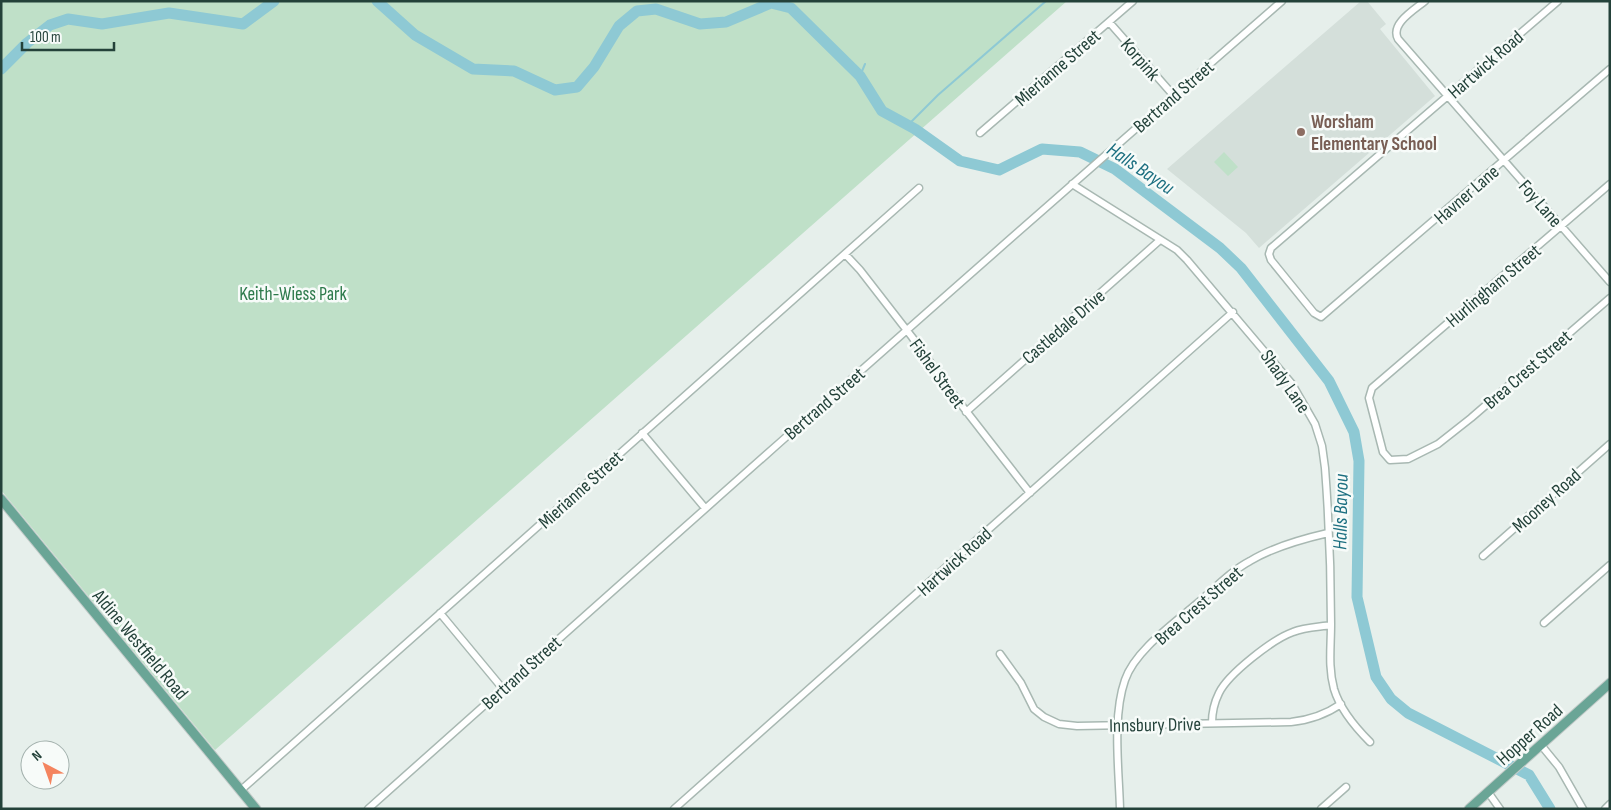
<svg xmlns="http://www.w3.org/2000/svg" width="1611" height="810" viewBox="0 0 1611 810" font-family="'Sofia Sans Condensed',sans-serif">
	<rect width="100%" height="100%" fill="#e6efeb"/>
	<path fill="#d4dfda" d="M1361 1H1367L1386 24 1380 29 1435 96 1259 248 1246 233 1167 169Z"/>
	<path fill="#bfe0c8" d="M1 1H1067L215 750 1 490Z
		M1224 152 1238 167 1228 176 1214 162Z"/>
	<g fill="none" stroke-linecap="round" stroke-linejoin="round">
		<path stroke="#8ec9d4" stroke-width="2" d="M860 76 865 64
			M908 125 938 95 1046 1"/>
		<path stroke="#8ec9d4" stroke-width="11" d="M377 1 415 35 473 69 514 71 555 90 577 87 594 67 619 26 637 11 656 9 700 24 726 22 771 3 791 8 860 76 882 111 915 129 960 161 999 170 1042 149 1080 152 1115 169 1220 248 1241 268 1329 381 1354 432 1359 461 1357 597 1376 677 1391 699 1408 713 1529 775 1550 809
			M1 69 27 43 50 25 68 19 102 24 169 13 243 24 274 1"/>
		<g stroke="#a8b8b2" stroke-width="9">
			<path id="minor" d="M1425 1C1414 10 1390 24 1398 39L1610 282
				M1558 1 1271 248 1269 254 1271 260 1314 313 1321 317 1610 69
				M1109 22 1174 96
				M980 133 1133 1
				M1072 184 1177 250 1187 260 1292 384 1315 424 1322 446 1325 468C1329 520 1331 573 1331 624 1331 647 1328 667 1334 689 1340 709 1356 728 1370 742
				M1610 184 1372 388 1369 398 1383 452 1390 460 1408 459 1438 444 1471 418 1610 298
				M845 254 860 270 912 337 956 398 1030 493
				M966 412 1160 240
				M642 433 705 508
				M1483 556 1610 444
				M440 613 503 689
				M1544 623 1610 565
				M1000 654 1021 683 1034 709 1044 717 1059 724 1077 726 1291 722C1310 720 1325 715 1341 704
				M1212 723C1212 713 1214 703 1219 693 1228 674 1273 639 1293 632 1305 627 1319 627 1331 625
				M1541 745 1559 767 1583 809
				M241 790 919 188
				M1488 792 1500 809
				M368 809C672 538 975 268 1282 1
				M674 809 1233 312
				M1120 809C1119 770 1112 717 1125 680 1135 650 1176 622 1200 601 1216 587 1231 571 1250 561 1273 547 1302 539 1328 533
				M1321 809 1346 787
				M1605 809 1610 804"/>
		</g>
		<g stroke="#c2cac8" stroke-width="11">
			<path id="major" d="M1 499 256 809
				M1469 809 1610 683"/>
		</g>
		<use href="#minor" stroke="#fff" stroke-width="6"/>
		<use href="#major" stroke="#6aa596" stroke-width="9"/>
	</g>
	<circle fill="#8d6e63" stroke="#f7fbf9" stroke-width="2" cx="1301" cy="132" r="5"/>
	<g text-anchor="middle" stroke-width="5" stroke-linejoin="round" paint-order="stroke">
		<g font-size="19" fill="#24423a" stroke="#f7fbf9">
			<text transform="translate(1141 59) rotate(49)" y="7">Korpink</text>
			<text transform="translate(1485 64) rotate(-41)" y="7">Hartwick Road</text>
			<text transform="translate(1057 67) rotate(-41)" y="7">Mierianne Street</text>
			<text transform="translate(1173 96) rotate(-41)" y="7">Bertrand Street</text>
			<text transform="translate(1466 194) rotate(-41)" y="7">Havner Lane</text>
			<text transform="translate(1541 203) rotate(49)" y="7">Foy Lane</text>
			<text transform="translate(1493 285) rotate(-40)" y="7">Hurlingham Street</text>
			<text transform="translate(1063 326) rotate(-41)" y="7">Castledale Drive</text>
			<text transform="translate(1527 369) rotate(-41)" y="7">Brea Crest Street</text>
			<text transform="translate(938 373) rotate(54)" y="7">Fishel Street</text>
			<text transform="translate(1286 381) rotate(55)" y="7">Shady Lane</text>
			<text transform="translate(824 403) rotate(-41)" y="7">Bertrand Street</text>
			<text transform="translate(580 489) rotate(-42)" y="7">Mierianne Street</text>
			<text transform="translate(1546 500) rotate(-42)" y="7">Mooney Road</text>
			<text transform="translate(954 561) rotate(-42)" y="7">Hartwick Road</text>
			<text transform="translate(1198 605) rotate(-41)" y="7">Brea Crest Street</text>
			<text transform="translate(141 644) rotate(50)" y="7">Aldine Westfield Road</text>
			<text transform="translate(521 672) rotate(-42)" y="7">Bertrand Street</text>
			<text transform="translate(1155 724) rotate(-1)" y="7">Innsbury Drive</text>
			<text transform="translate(1529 734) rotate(-42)" y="7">Hopper Road</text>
		</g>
		<g font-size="19" font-weight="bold" fill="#785e54" stroke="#f7fbf9" text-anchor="start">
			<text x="1311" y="128">Worsham<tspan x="1311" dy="22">Elementary School</tspan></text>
		</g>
		<g font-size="19" fill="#2d7a4b" stroke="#f7fbf9">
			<text x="293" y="300">Keith-Wiess Park</text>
		</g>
		<g font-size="20" font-style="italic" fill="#1c6f80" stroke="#f7fbf9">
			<text transform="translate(1141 168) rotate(34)" y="7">Halls Bayou</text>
			<text transform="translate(1340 512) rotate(-89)" y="7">Halls Bayou</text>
		</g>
	</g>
	<rect width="1611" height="810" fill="none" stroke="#24423a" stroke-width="5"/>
	<g transform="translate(45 765) rotate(319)"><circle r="24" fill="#f7fbf9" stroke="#a3b1ad"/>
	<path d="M0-4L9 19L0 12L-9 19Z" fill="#f4845f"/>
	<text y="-8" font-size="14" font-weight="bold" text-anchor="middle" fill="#24423a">N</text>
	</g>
	<path d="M22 42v8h92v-8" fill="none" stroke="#24423a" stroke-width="2.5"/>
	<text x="30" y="42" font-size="15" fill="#24423a" stroke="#f7fbf9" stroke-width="4" paint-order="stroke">100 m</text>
</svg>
